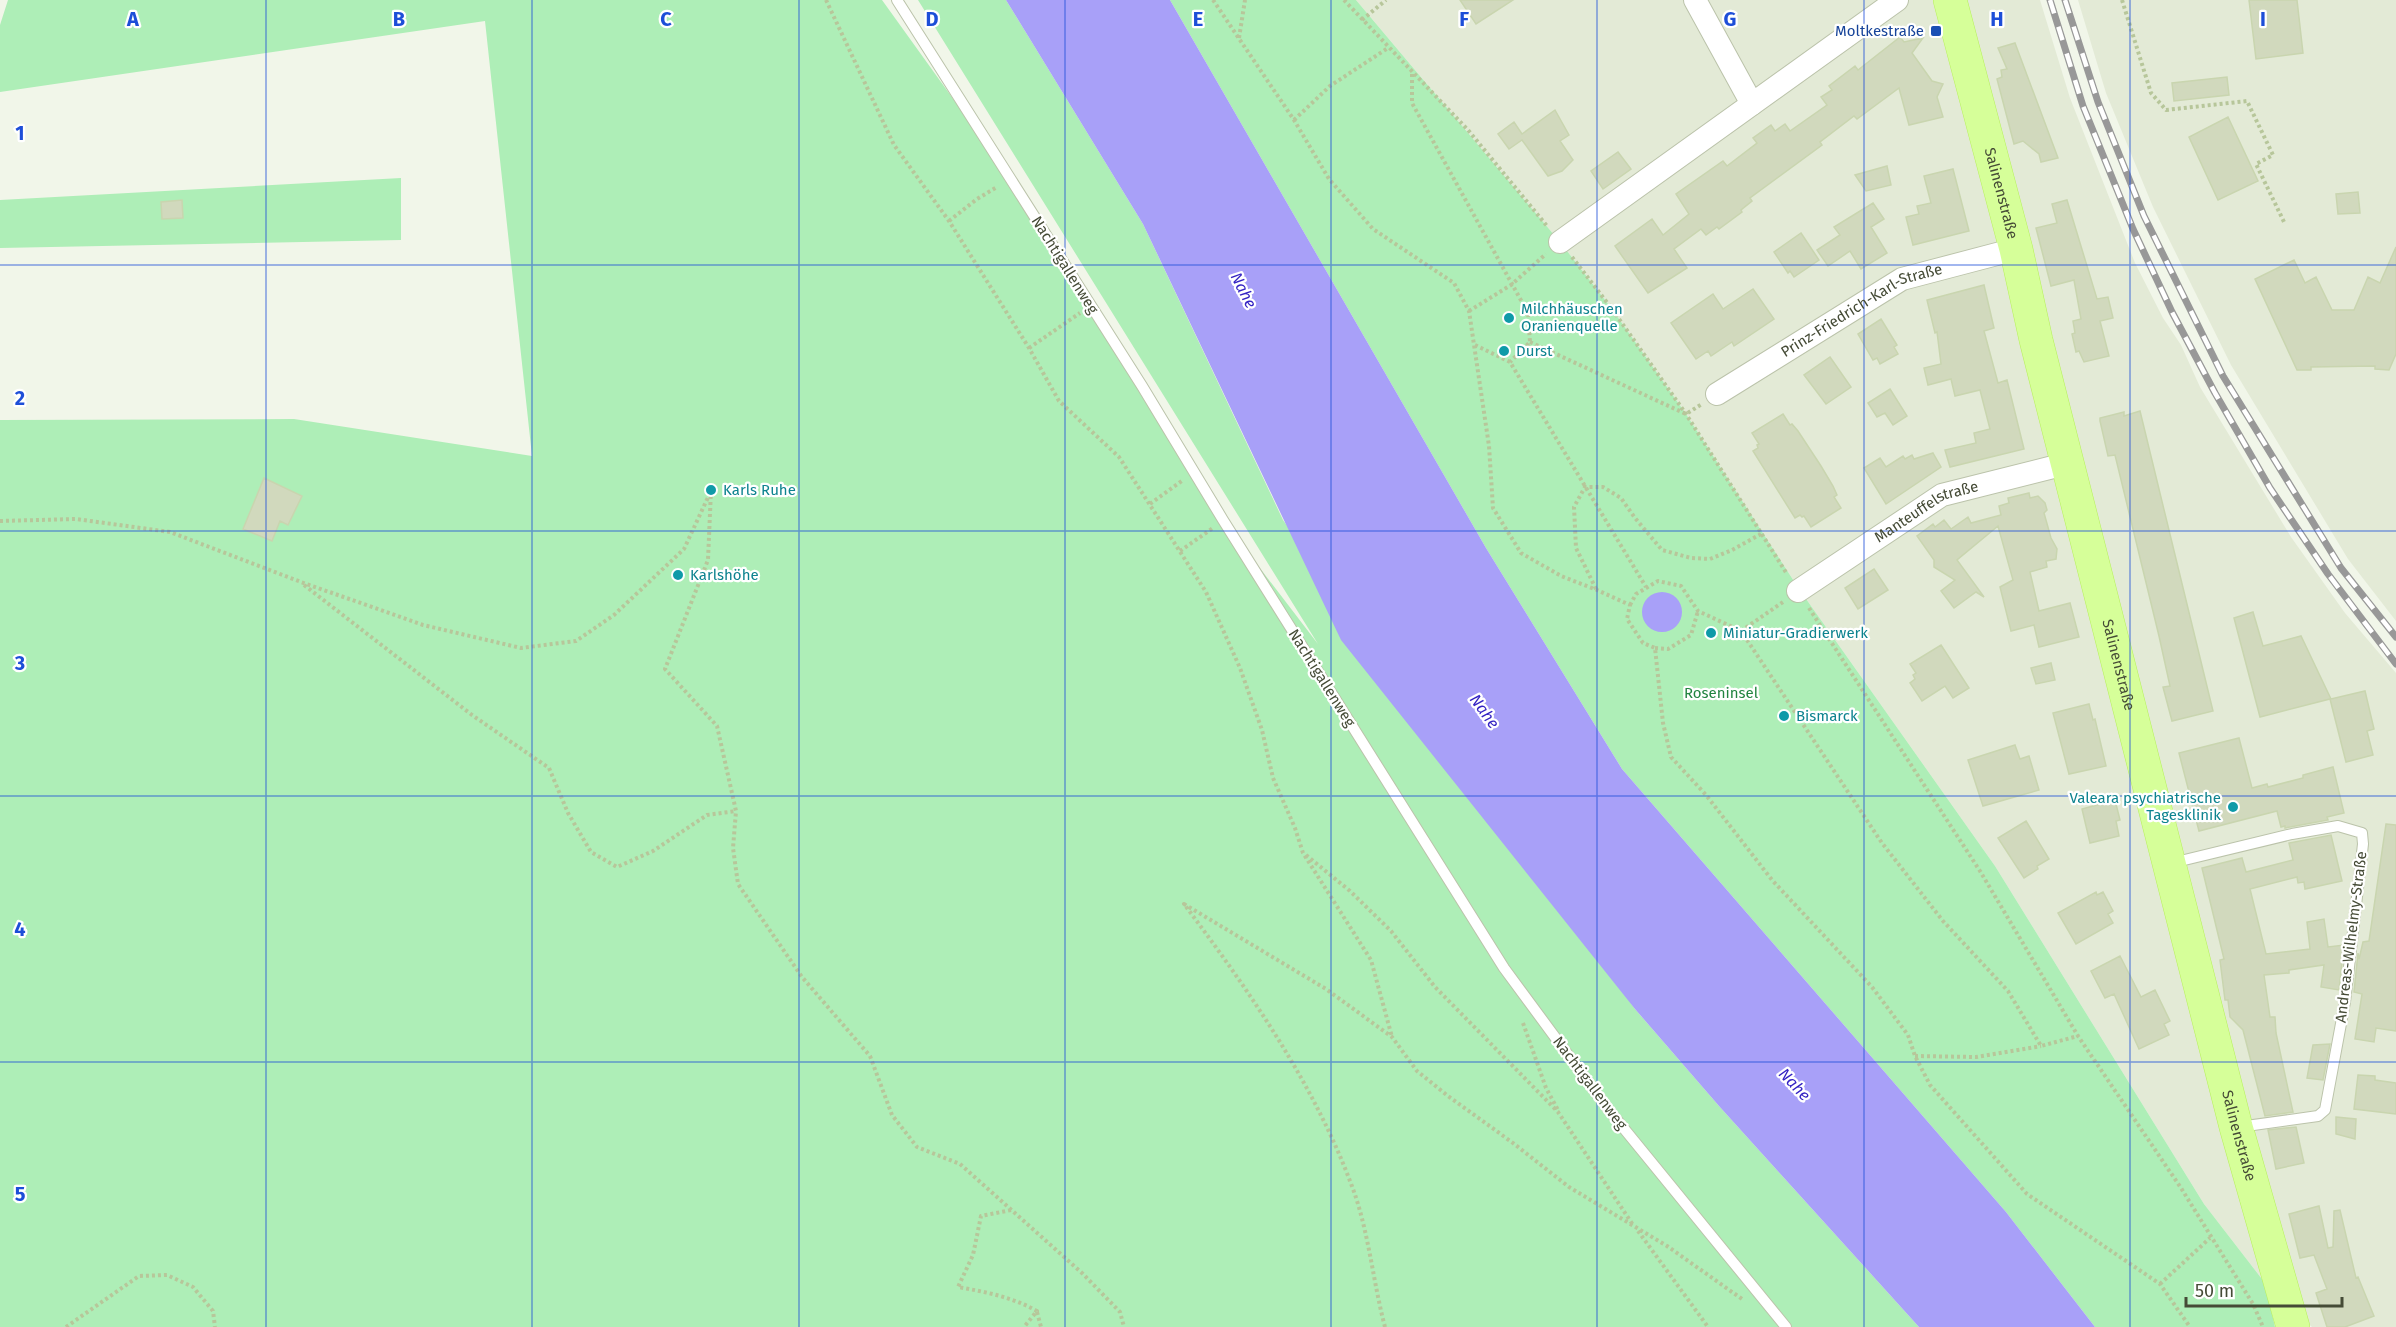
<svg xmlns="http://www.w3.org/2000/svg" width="2396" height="1327" viewBox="0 0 2396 1327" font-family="'Fira Sans',sans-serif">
	<rect width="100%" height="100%" fill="#f1f6e9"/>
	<path fill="#e3ead6" d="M1356 0H2040L2070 98 2135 263 2163 318 2181 345 2200 387 2291 537 2345 613 2396 673V1327H2312L2265 1283 2204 1204 1995 866 1799 589 1686 414 1612 309 1560 242Z
		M2078 0H2396V621L2348 559 2231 365 2153 207 2106 93Z"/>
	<path fill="#aeeeb7" d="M8 0H882L1010 178 1223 520 1318 644 918 0H1006L1143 224 1283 520 1635 1009 1719 1106 1919 1327H0V420L294 419 532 456 485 21 0 92V25Z
		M1170 0H1356L1560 242 1612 309 1686 414 1799 589 1995 866 2204 1204 2265 1283 2275 1327H2095L2006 1212 1622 769 1486 548Z
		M401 178V240L0 248V200Z"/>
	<path fill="#a8a0f8" d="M1006 0H1170L1486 548 1622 769 2006 1212 2095 1327H1919L1719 1106 1635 1009 1341 640 1143 224Z
		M1642 612a20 20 0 1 1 40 0a20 20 0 1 1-40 0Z"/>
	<path fill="#d1d9bd" stroke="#c9d5af" stroke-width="1.5" d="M1460 0H1513L1476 24Z
		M2249 0H2297L2303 53 2256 59Z
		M1900 37 1904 42 1923 38 1912 53 1932 81 1943 84 1937 97 1943 117 1909 125 1899 88 1857 119 1854 116 1820 142 1822 145 1750 198 1752 201 1741 210 1742 212 1719 229 1717 227 1706 235 1701 229 1674 249 1687 268 1648 293 1615 246 1652 219 1663 235 1689 214 1676 194 1723 161 1727 166 1757 143 1753 138 1771 125 1775 131 1785 124 1790 131 1827 105 1821 97 1832 90 1829 86 1855 66 1858 70Z
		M2015 43 2058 158 2041 162 2039 154 2023 141 2014 144 1997 79 2002 77 2001 70 2007 69 1998 48Z
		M2227 77 2229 95 2174 101 2172 83Z
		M1555 110 1569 135 1560 141 1573 160 1562 171 1548 176 1522 140 1509 149 1498 134 1514 122 1522 134Z
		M2228 117 2258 181 2218 200 2189 137Z
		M1618 152 1631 169 1603 189 1591 171Z
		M1887 166 1891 185 1866 191 1855 175Z
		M1953 169 1969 231 1913 245 1906 217 1919 214 1917 206 1931 203 1924 176Z
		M2358 192 2360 213 2338 214 2336 194Z
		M182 200 183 218 162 219 161 202Z
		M2067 200 2097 299 2108 297 2113 318 2100 321 2109 356 2084 362 2079 351 2076 352 2072 334 2075 333 2073 321 2081 319 2074 280 2051 286 2036 228 2057 223 2052 204Z
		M1873 203 1884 219 1871 227 1887 253 1861 269 1850 251 1828 266 1817 250 1840 235 1834 227Z
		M1801 233 1819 260 1794 277 1790 271 1788 273 1774 252Z
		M2396 247V354L2389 370 2375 369V366L2311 367V370H2297L2255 279 2294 260 2305 283 2316 277 2332 310H2354L2368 277 2380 283Z
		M1984 285 1994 328 1984 331 1998 383 2007 380 2024 449 1950 467 1945 450 1976 443 1974 433 1990 429 1980 390 1955 396 1951 379 1928 385 1924 368 1941 364 1937 332 1935 333 1927 300Z
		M1753 289 1774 319 1734 346 1732 342 1711 356 1708 351 1696 359 1671 323 1713 294 1723 309Z
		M1881 319 1897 345 1894 347 1898 354 1880 364 1877 358 1873 360 1858 334Z
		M1830 357 1851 387 1826 404 1804 375Z
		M1890 389 1907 416 1893 425 1885 413 1877 417 1868 403Z
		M2140 411 2213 711 2172 721 2163 687 2170 686 2159 636 2115 455 2108 456 2100 421V418L2124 412V416Z
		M1783 414 1790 425 1792 424 1798 431 1821 466 1833 486 1837 495 1834 497 1841 508 1811 527 1804 516 1802 517 1800 515 1795 518 1753 451 1758 448 1757 445 1759 444 1752 433Z
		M1933 453 1941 467 1886 504 1864 468 1880 458 1886 467 1903 456 1905 459 1912 455 1914 459Z
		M264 478 302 496 288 525 280 521 272 541 243 529Z
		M2029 493 2030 498 2038 496 2045 503 2047 510 2044 513 2051 538 2057 549 2056 559 2046 561 2047 567 2030 572 2039 611 2070 603 2079 637 2039 647 2034 625 2011 631 2000 587 2013 580 1998 526 1957 560 1984 597 1976 592 1954 608 1941 591 1955 580 1934 567V560L1917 536 1933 524 1935 527 1944 520 1951 529 1968 517 1971 523 2001 515 1999 506 2009 503 2008 498Z
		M1874 569 1888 590 1858 609 1845 588Z
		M2253 612 2263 646 2301 636 2331 699 2365 691 2374 729 2367 731 2373 755 2346 762 2330 699 2260 717 2234 618Z
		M1941 645 1969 688 1953 698 1945 686 1922 701 1910 683 1915 679 1913 675 1916 673 1910 664Z
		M2051 663 2055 680 2036 684 2031 668Z
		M2089 704 2093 720 2095 719 2106 766 2069 774 2053 713Z
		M2239 738 2252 788 2267 784 2268 787 2303 778V775L2333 767 2344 813 2327 817 2328 820 2285 828V826L2281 827 2277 811 2199 831 2179 753Z
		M2015 745 2020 759 2029 756 2039 790 1983 806 1968 760Z
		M2115 800 2120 820 2116 821 2119 836 2090 843 2082 809Z
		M2026 821 2049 859 2037 866 2038 869 2024 878 1998 838Z
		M2386 824 2396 825V1031L2376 1028 2374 1042 2355 1039 2362 994 2354 992 2358 953 2359 959 2363 942 2369 941Z
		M2331 835 2342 881 2305 889 2304 882 2298 883 2297 877 2250 889 2266 954 2310 949 2307 922 2324 919 2328 947 2344 945 2339 990 2321 987 2324 965 2289 970V973L2264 975 2270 1017H2275L2276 1033 2293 1112 2265 1116 2243 1030 2230 1017 2228 1000H2225L2220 960 2224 959 2202 868 2242 858 2246 872 2293 860 2289 843Z
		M2096 892 2097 895 2103 892 2113 911 2108 914 2113 923 2076 944 2058 913Z
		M2120 956 2141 997 2155 990 2170 1021 2164 1024 2169 1035 2139 1049 2114 994 2105 998 2091 971Z
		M2330 1044 2323 1080 2307 1078 2313 1045Z
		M2358 1075 2375 1076V1080L2396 1083V1114L2354 1109Z
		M2336 1117 2356 1119 2355 1139 2336 1134Z
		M2296 1127 2304 1163 2276 1169 2268 1130Z
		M2319 1206 2328 1248 2333 1247 2334 1211 2340 1210 2356 1278 2358 1277 2374 1316 2345 1327H2327L2316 1293 2327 1289 2314 1255 2300 1258 2289 1214Z"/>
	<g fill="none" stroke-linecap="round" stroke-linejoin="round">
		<g stroke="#bbc3aa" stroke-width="12">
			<path id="service" d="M897 0 1142 386 1223 520 1504 968 1608 1109 1786 1327
				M2172 863 2292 834 2338 826 2362 833 2363 844 2345 1002 2325 1110 2318 1116 2239 1127"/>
		</g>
		<g stroke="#bbc3aa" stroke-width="24">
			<g id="minor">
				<path d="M1695 0 1752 104"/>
				<path d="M1560 242 1897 0"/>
				<path id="s1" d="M1717 394 1902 279 2016 249"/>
				<path id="s2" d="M1798 591 1942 495 2069 463"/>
			</g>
		</g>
		<g stroke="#b7f05c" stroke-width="34">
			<g id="primary">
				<path id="s3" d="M1950 0 2016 249 2036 340 2236 1127 2293 1327"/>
			</g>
		</g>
		<path stroke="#b7c69a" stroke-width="4" stroke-dasharray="3 3" stroke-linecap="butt" d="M826 0 894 145 949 221 1029 348 1059 401 1119 457 1206 592 1240 668 1262 730 1273 778 1295 828 1303 853 1371 960 1392 1037
			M1213 0 1294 120 1329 179 1373 229 1454 283 1469 311 1489 446 1493 508 1521 553 1561 576 1597 590 1630 605 1627 619 1643 643 1655 648 1663 723 1671 757 1706 795 1772 880 1872 987 1908 1035 1915 1056 1930 1085 2027 1194 2160 1284 2190 1327
			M1344 0 1468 130 1547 226
			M2122 0 2151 93 2166 110 2247 101 2273 155 2256 164 2285 224
			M1362 20 1386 0
			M1239 38 1245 0
			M1412 74V103L1528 313 1530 342 1510 362
			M1294 120 1330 86 1388 48
			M949 221 977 199 997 187
			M1572 257 1612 309 1686 414 1787 574
			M1469 311 1511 285 1546 254
			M1530 342 1686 414 1702 404
			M1475 345 1510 362 1646 587
			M1029 348 1080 313
			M711 490 708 560 665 669 717 726 736 811 733 848 738 884 802 977 870 1056 892 1115 917 1147 960 1164 1083 1274 1120 1312 1124 1327
			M1150 504 1183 480
			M0 521 76 519 170 532 301 582 423 625 521 648 576 641 614 615 684 549 710 493
			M1180 551 1213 528
			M304 585 472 715 549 768 568 813 591 852 617 867 653 851 707 815 736 811
			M1596 589 1576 548 1574 507 1585 487H1603L1621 498 1635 518 1662 550 1691 558 1710 559 1732 550 1761 534
			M1630 605 1636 594 1658 581 1681 586 1698 611 1741 631 1882 843 1943 921 2008 991 2041 1046 2078 1036
			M1809 608 1980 871 2078 1036 2181 1188 2253 1304 2263 1327
			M1741 631 1783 602
			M1655 648 1668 649 1691 635 1698 611
			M1306 855 1350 891 1391 931 1435 987 1558 1112 1633 1225
			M1523 1023 1546 1088 1558 1110
			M1915 1056 1976 1057 2041 1046
			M1011 1210 981 1216 973 1255 958 1287C986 1292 1012 1297 1037 1311L1024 1327
			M1638 1231 1708 1327
			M2160 1284 2210 1238
			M1037 1312 1041 1327
			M66 1327 139 1276 167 1275 193 1287 213 1311 215 1327
			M1385 1327C1373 1282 1369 1233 1353 1189 1315 1085 1250 992 1184 904L1326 989 1392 1037 1417 1071 1448 1096 1513 1143 1569 1187 1667 1246 1742 1299"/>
		<use href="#service" stroke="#fff" stroke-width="10"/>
		<use href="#minor" stroke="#fff" stroke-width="22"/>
		<use href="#primary" stroke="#d6ff99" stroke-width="33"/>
		<g stroke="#989898" stroke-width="7">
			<path id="rail" d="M2050 0 2083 106 2133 229 2172 312 2215 393 2270 488 2328 574 2396 664
				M2065 0 2098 102 2144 216 2223 376 2341 568 2396 637"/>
		</g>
		<use href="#rail" stroke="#fff" stroke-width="4.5" stroke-dasharray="14" stroke-linecap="butt"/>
	</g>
	<path fill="none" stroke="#1d4ed8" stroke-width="1.5" stroke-opacity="0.55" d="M266 0V1327M532 0V1327M799 0V1327M1065 0V1327M1331 0V1327M1597 0V1327M1864 0V1327M2130 0V1327M0 265H2396M0 531H2396M0 796H2396M0 1062H2396"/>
	<rect fill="#1a4fb4" stroke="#fff" stroke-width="2" x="1930" y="25" width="12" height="12" rx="3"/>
	<g fill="#0f9aa8" stroke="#fff" stroke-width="2">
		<circle cx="1509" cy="318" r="6"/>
		<circle cx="1504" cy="351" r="6"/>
		<circle cx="711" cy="490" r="6"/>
		<circle cx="678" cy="575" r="6"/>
		<circle cx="1711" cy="633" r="6"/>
		<circle cx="1784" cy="716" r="6"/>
		<circle cx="2233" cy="807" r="6"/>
	</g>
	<g text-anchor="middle" stroke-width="4.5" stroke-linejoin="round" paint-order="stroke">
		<g font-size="15" fill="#164399" stroke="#fff" text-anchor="end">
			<text x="1924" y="36">Moltkestraße</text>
		</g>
		<g font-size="15" fill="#454b36" stroke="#fff">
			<text dy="5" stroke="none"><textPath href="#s3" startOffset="200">Salinenstraße</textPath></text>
			<text transform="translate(1065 265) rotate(58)" y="5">Nachtigallenweg</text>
			<text dy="5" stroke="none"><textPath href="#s1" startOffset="168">Prinz-Friedrich-Karl-Straße</textPath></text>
			<text dy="5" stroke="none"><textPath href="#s2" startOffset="152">Manteuffelstraße</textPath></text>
			<text dy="5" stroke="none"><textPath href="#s3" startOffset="686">Salinenstraße</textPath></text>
			<text transform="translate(1322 678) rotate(58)" y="5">Nachtigallenweg</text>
			<text transform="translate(2351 937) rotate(-83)" y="5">Andreas-Wilhelmy-Straße</text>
			<text transform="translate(1590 1083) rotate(53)" y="5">Nachtigallenweg</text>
			<text dy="5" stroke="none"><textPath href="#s3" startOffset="1172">Salinenstraße</textPath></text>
		</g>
		<g font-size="15" fill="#0d838f" stroke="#fff" text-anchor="start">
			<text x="1521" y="314">Milchhäuschen<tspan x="1521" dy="17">Oranienquelle</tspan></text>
			<text x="1516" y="356">Durst</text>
			<text x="723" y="495">Karls Ruhe</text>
			<text x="690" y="580">Karlshöhe</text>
			<text x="1723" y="638">Miniatur-Gradierwerk</text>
			<text x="1796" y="721">Bismarck</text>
			<text x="2221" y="803" text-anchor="end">Valeara psychiatrische<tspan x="2221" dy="17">Tagesklinik</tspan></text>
		</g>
		<g font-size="15" fill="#228440" stroke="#fff">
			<text x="1721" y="698">Roseninsel</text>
		</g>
		<g font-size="16" font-style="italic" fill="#3423c3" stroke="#fff">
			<text transform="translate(1244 290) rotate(63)" y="6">Nahe</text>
			<text transform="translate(1485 711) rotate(54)" y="6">Nahe</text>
			<text transform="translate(1795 1084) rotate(47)" y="6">Nahe</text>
		</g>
	</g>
	<g font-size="20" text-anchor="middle" font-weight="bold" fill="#1d4ed8" stroke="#fff" stroke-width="4.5" stroke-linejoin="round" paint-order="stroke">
		<text x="133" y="26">A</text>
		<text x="399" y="26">B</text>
		<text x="666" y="26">C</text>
		<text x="932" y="26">D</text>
		<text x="1198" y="26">E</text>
		<text x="1464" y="26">F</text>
		<text x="1730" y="26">G</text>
		<text x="1997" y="26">H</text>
		<text x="2263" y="26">I</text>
		<text x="20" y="140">1</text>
		<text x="20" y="405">2</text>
		<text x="20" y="670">3</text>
		<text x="20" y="936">4</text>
		<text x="20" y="1201">5</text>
	</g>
	<path d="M2186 1297v9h156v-9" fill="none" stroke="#454b36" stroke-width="3"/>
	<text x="2195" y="1297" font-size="18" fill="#454b36" stroke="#ffffff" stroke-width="4.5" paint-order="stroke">50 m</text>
</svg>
